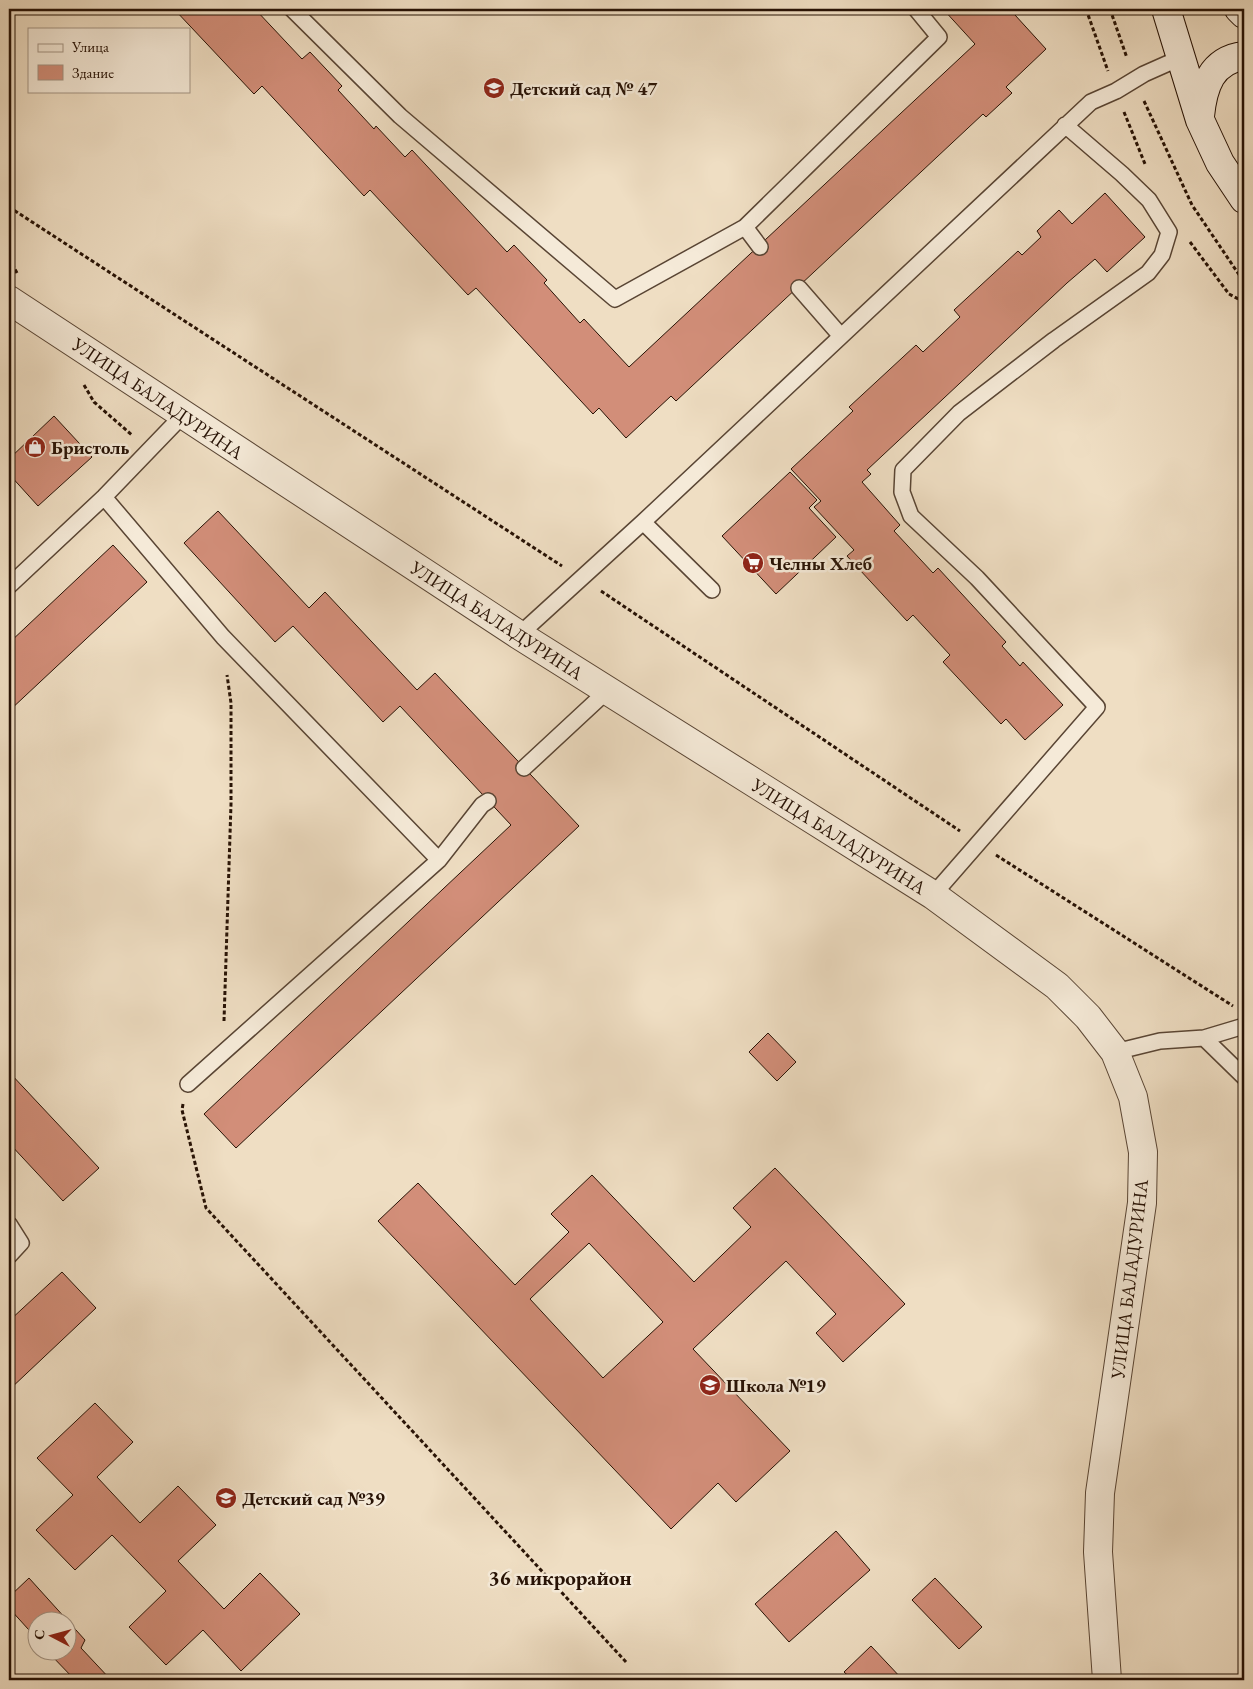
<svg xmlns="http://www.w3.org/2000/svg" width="1253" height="1689" viewBox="0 0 1253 1689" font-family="'EB Garamond',serif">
	<rect width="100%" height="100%" fill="#efdec3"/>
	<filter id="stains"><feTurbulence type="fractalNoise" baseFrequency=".004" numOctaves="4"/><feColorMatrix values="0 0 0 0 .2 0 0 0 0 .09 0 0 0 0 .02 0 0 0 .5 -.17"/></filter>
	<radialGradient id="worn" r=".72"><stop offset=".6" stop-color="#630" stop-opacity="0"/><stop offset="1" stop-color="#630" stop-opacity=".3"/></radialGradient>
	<path fill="#d28e79" stroke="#271205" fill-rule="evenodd" d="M174 9H255L302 59 310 52 342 86 338 90 374 129 376 126 405 157 412 150 507 252 514 245 547 280 544 283 580 323 584 319 629 367 975 44 943 9H1019L1020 10 1015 15 1046 49 1006 87 1012 93 986 117 983 114 676 401 671 396 626 438 599 408 593 414 476 288 468 295 370 190 364 196 262 86 254 94Z
		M1105 193 1145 237 1107 272 1095 259 1067 283 867 470 871 474 862 482 900 525 894 531 933 573 938 568 1006 642 1002 646 1020 666 1023 662 1063 705 1025 740 1006 719 1001 724 943 662 950 655 913 615 907 621 847 556 854 550 814 507 821 501 791 469 853 411 849 407 916 345 923 352 960 317 954 310 1018 251 1022 255 1041 237 1037 231 1059 210 1072 224Z
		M54 416 92 457 38 506 9 474V459Z
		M790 472 817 500 809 508 836 537 776 594 722 536Z
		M218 511 309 608 325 592 417 690 435 673 579 826 236 1148 204 1114 511 825 400 706 383 722 293 626 275 642 184 543Z
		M113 545 147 582 9 711V643Z
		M768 1033 796 1062 777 1081 749 1052Z
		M9 1072 99 1168 63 1201 9 1143Z
		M775 1168 905 1304 843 1362 816 1333 836 1314 786 1261 693 1349 790 1451 736 1502 718 1483 671 1529 378 1221 418 1183 515 1285 569 1232 551 1214 592 1175 694 1282 751 1227 733 1208ZM589 1243 663 1322 603 1378 530 1299Z
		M62 1272 96 1308 9 1390V1321Z
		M95 1403 133 1442 97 1477 140 1523 178 1486 216 1525 178 1561 224 1609 260 1573 300 1614 241 1671 203 1630 166 1665 129 1627 166 1591 112 1535 75 1570 36 1530 73 1495 37 1458Z
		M836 1531 870 1570 789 1642 755 1604Z
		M29 1578 85 1640 81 1648 111 1680H75L48 1652H68V1622H38V1640L9 1608V1597Z
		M935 1578 982 1627 959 1649 912 1600Z
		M871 1646 903 1680H853L844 1672Z"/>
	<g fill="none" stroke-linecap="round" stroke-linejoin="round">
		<g stroke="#594534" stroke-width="18">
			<path id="service" d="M292 9 400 116 615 299 745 227 939 37 916 9
				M745 227 760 247
				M799 288 840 335
				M104 497 223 637 439 860 188 1084
				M643 522 712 590
				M9 586 104 497 183 415
				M519 635 643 522 1091 102 1116 91 1144 74 1180 58
				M524 768 607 691
				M439 860 482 805 488 801
				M933 895 1097 707 977 578 911 516 902 492 903 470 959 413 1054 340 1148 273 1162 255 1169 232 1149 200 1122 174 1065 125
				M1204 1038 1244 1077
				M1115 1052 1160 1041 1204 1038 1244 1026
				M9 1224 21 1243 9 1256"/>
		</g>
		<g stroke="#594534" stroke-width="30">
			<path id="minor" d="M9 300 519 635 933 895 1057 986 1088 1017 1115 1052 1133 1097 1143 1152 1142 1203 1100 1493 1098 1552 1107 1680"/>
		</g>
		<g stroke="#271205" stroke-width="30">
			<path id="secondary" d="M1166 9 1200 120 1220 163 1244 199
				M1239 9 1244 14
				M1200 116C1203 87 1211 60 1244 56"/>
		</g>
		<path stroke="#271205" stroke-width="3" stroke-dasharray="4 2.5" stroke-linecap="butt" d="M1086 9 1108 71
			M1110 9 1127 58
			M1144 101 1192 205 1244 282
			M1124 112 1145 164
			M9 207 562 566
			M1190 242 1229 294 1244 302
			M9 258 17 273
			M84 385 94 402 133 436
			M601 591 960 831
			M996 855 1233 1006
			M224 1021 231 804V703L227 675
			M183 1104 182 1110 206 1208 626 1662"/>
		<use href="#service" stroke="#f5ead8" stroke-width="15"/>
		<use href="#minor" stroke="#f5ead8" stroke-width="28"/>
		<use href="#secondary" stroke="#f5ead8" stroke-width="28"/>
	</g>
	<defs>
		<g id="school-disc" transform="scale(1.125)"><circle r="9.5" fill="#8f2418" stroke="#f5ead8"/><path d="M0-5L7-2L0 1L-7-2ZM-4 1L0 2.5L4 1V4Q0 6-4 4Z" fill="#fff"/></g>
		<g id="shop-disc" transform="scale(1.125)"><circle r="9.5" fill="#8f2418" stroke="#f5ead8"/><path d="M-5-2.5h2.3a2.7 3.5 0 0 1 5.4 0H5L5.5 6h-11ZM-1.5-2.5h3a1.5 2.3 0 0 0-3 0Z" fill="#fff"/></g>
		<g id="supermarket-disc" transform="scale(1.125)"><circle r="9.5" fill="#8f2418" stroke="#f5ead8"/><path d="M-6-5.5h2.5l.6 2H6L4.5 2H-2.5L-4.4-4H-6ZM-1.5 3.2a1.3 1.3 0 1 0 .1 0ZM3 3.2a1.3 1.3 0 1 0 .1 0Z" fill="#fff"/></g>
	</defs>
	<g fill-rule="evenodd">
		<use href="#school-disc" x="494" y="88"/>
		<use href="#shop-disc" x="35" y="447"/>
		<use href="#supermarket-disc" x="753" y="563"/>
		<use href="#school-disc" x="710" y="1385"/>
		<use href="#school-disc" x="226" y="1498"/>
	</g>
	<g text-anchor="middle" stroke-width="5" stroke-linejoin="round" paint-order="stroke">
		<g font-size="19" font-weight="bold" fill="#271205" stroke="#f5ead8" text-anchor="start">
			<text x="510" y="95">Детский сад № 47</text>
			<text x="51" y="454">Бристоль</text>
			<text x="769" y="570">Челны Хлеб</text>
			<text x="726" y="1392">Школа №19</text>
			<text x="242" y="1505">Детский сад №39</text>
		</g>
		<g font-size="19" fill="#271205" stroke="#f5ead8">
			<text transform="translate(158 398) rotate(34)" y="7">УЛИЦА БАЛАДУРИНА</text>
			<text transform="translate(497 620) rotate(33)" y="7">УЛИЦА БАЛАДУРИНА</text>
			<text transform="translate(839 836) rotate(32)" y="7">УЛИЦА БАЛАДУРИНА</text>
			<text transform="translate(1129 1279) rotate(-83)" y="7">УЛИЦА БАЛАДУРИНА</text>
		</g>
		<g font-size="21" font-weight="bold" fill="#271205" stroke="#f5ead8">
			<text x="560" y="1585">36 микрорайон</text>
		</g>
	</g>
	<rect width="1253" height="1689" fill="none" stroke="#efdec3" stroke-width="30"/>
	<rect x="10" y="10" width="1233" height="1669" fill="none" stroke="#271205" stroke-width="2.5"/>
	<rect x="15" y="15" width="1223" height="1659" fill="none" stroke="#271205"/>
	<rect x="28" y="28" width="162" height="65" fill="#f5ead8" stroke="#a39484"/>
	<rect x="38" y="44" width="25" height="8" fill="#f5ead8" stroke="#a39484"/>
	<text x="72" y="52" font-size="15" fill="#271205">Улица</text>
	<rect x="38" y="65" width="25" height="15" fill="#d28e79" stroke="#a39484"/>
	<text x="72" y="78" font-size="15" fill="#271205">Здание</text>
	<g transform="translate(52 1636) rotate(276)"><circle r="24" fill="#f5ead8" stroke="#a39484"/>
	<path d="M0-4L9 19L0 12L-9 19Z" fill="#8f2418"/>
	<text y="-8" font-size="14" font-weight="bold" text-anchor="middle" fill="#271205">С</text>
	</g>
	<rect width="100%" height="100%" filter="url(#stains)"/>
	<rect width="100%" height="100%" fill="url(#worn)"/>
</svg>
